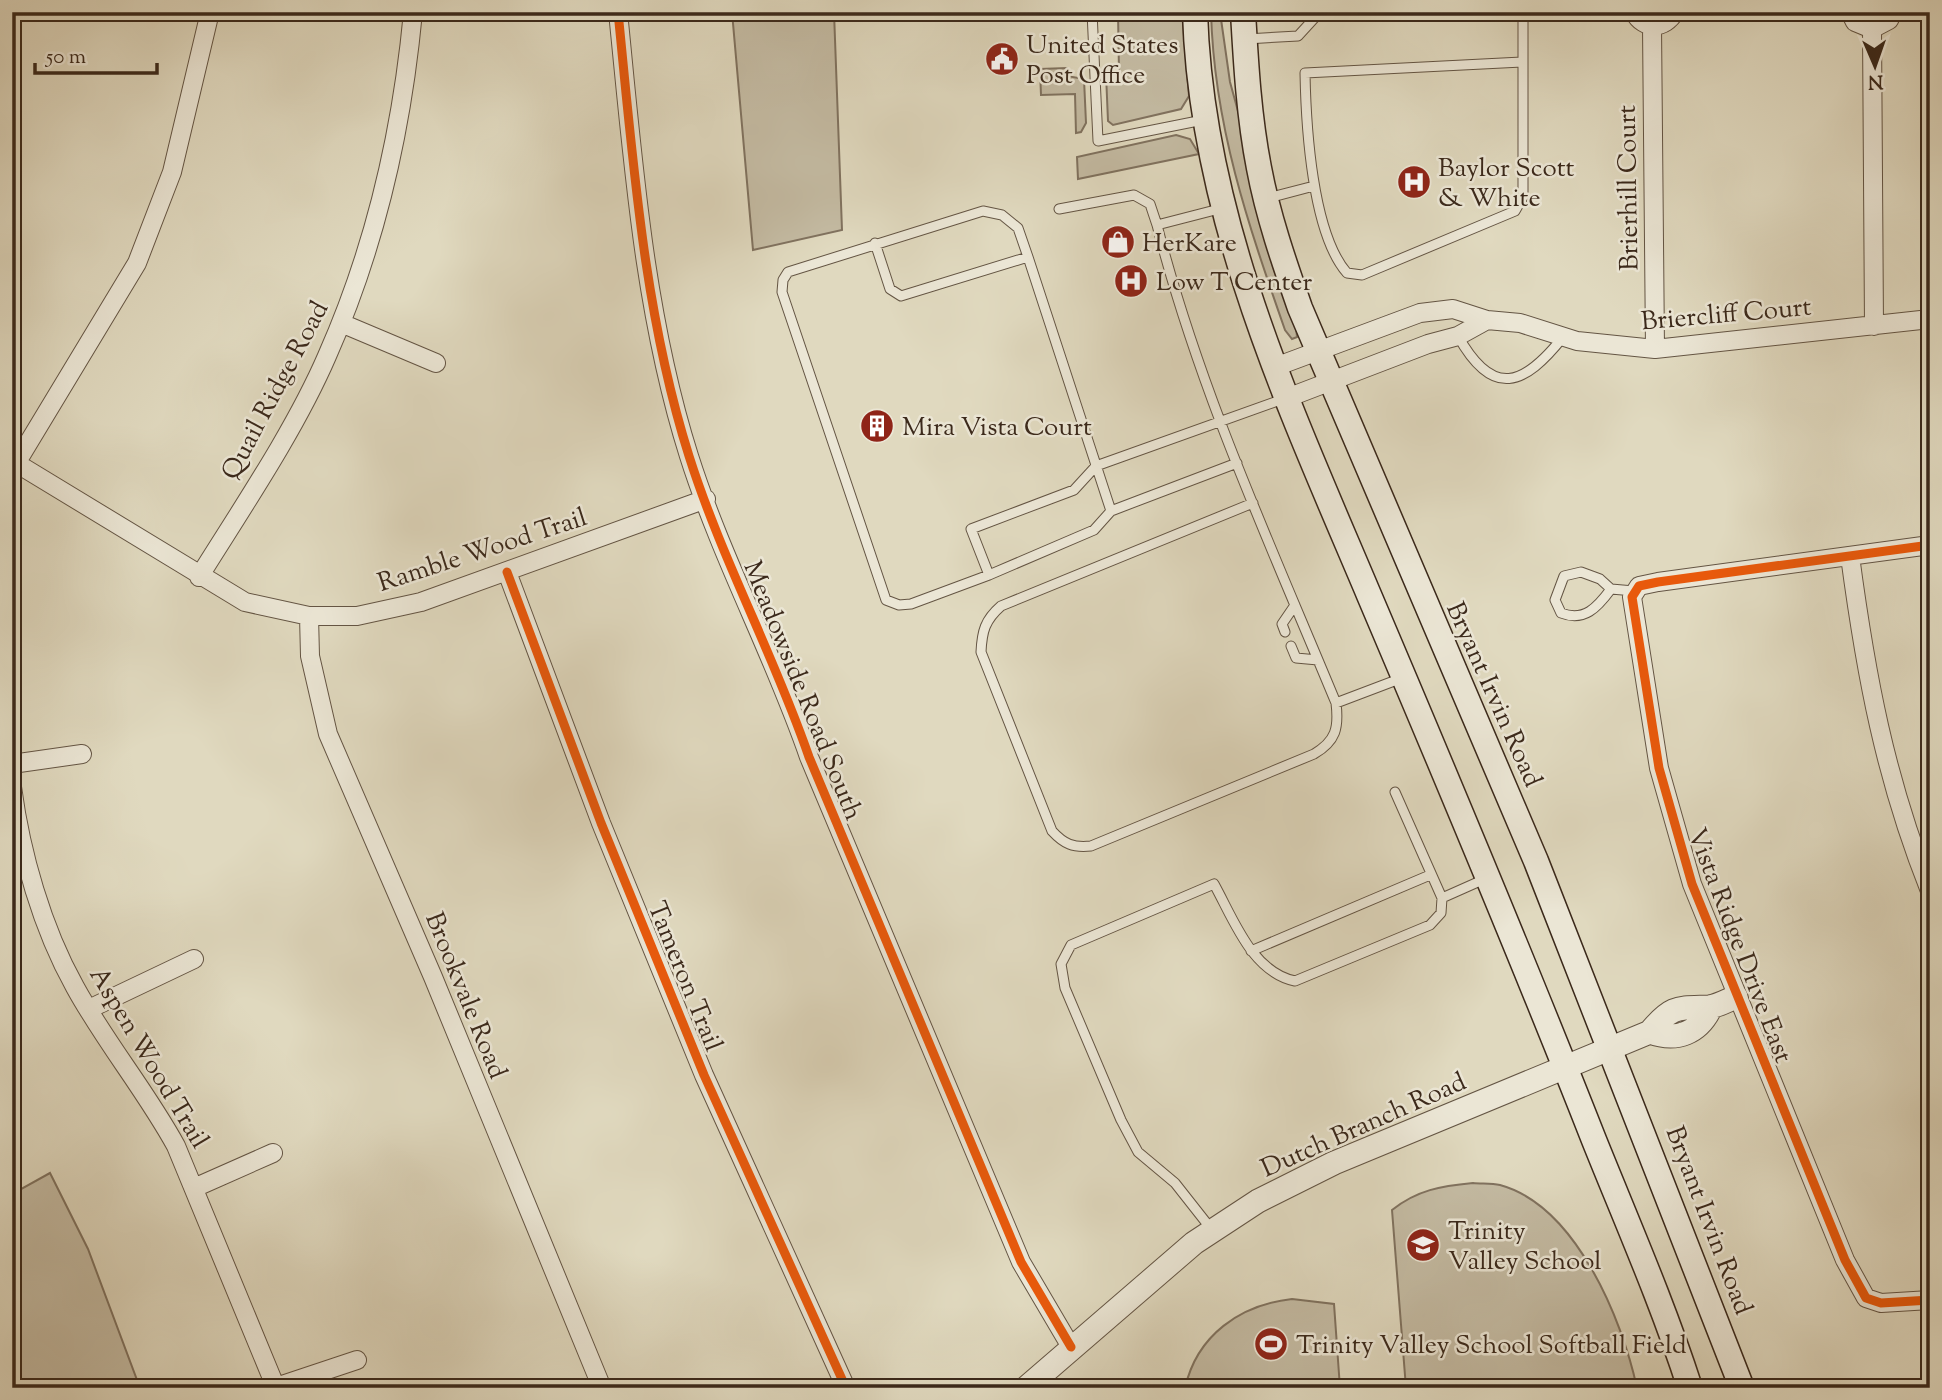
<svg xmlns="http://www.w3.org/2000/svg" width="1942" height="1400" viewBox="0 0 1942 1400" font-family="'Sorts Mill Goudy',serif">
	<rect width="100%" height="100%" fill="#e0d9bf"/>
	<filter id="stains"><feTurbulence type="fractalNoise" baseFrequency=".00286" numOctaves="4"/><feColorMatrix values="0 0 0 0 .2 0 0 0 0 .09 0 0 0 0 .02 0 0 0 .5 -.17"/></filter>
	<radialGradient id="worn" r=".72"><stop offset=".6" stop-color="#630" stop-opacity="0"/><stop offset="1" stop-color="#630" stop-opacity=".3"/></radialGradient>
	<path fill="#c4bba3" stroke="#80725f" stroke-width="2" d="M732 12H834L842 230 753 250Z
		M1118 12H1182L1189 96 1181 109 1113 125 1108 121 1106 74 1119 73Z
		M1211 12H1220L1230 82 1295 319 1297 337 1292 339 1285 330C1248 224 1214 126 1211 12Z
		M1067 68V76L1084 79 1086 123 1081 132 1076 133 1075 94 1041 95 1040 69Z
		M1176 135 1190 139 1199 154 1078 179 1077 157Z
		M50 1173 88 1249 140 1388H12V1194Z
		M1473 1183C1481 1184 1491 1183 1500 1185 1576 1206 1622 1319 1637 1388H1406L1392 1210C1417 1190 1441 1186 1473 1183Z
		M1292 1299 1334 1304 1340 1388H1185C1197 1335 1240 1305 1292 1299Z"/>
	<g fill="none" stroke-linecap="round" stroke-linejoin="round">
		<g stroke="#645544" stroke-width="11">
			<path id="service" d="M1092 12 1098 141 1203 120
				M1246 39 1298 36 1320 12
				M1522 62 1305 73C1306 126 1312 233 1347 273L1362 275 1515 211 1523 197V12
				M1268 198 1314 186
				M1223 208 1157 225C1199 390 1271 546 1336 703L1402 678
				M1059 209 1134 195 1150 204 1157 225
				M875 243 890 289 901 296 1028 257
				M1458 336C1493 399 1524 386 1563 337
				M1237 463 1111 511 1028 257 1018 228 1002 215 983 211 788 272 783 280 782 292 886 600 899 605 911 604 989 575 971 529 1074 490 1096 466 1286 398
				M1253 503 1001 606C985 620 982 631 981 652L1052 831C1064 844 1073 848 1091 846L1314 754C1336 741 1339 728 1336 703
				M989 575 1094 530 1111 511
				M1611 589C1597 608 1584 622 1561 613L1555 600 1564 576 1581 572 1600 579 1611 589 1634 591
				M1285 632 1282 624 1295 605
				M1291 646 1296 658 1318 660
				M1395 792 1442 898 1487 878
				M1251 951 1430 875
				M1212 1230 1175 1183 1138 1152 1121 1120 1065 988 1061 964 1071 945 1214 884C1234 920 1252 972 1295 981L1430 925 1441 913 1442 898"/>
		</g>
		<g stroke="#645544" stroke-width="20">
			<path id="minor" d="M618 12C633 161 644 314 689 456 722 560 774 655 809 757L1021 1262 1071 1347
				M1634 12C1644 31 1665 29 1675 12
				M1850 12 1855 22 1872 29 1889 20 1893 12
				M1652 26 1655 349
				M1872 29 1874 326
				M341 323 436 363
				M1275 367 1420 313 1453 309 1487 320 1520 323 1577 341 1655 349 1930 319
				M1287 398 1428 344 1458 336 1487 320
				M16 463 245 602 309 616H357L421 602 706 499
				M12 470 137 263 172 172 210 12
				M1930 545 1658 582 1639 586 1632 597 1659 768 1692 884 1845 1260 1866 1298 1881 1303 1930 1300
				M1850 556C1866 676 1885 778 1930 891
				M507 572 601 823 704 1075 846 1388
				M199 577C242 508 295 430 327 356 375 248 402 130 413 12
				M309 616 310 656 328 734 433 977 602 1388
				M12 764 82 754
				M12 787C21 854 42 928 75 987 105 1042 146 1091 176 1146L276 1388
				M89 1009 194 959
				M194 1188 273 1153
				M276 1387 357 1360"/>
		</g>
		<g stroke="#645544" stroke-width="25">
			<path id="tertiary" d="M1650 1032C1677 1042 1699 1033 1711 1007
				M1026 1388 1194 1243 1258 1201 1334 1163 1650 1032C1672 1005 1678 1008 1709 1007 1718 1006 1728 1000 1736 997"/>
		</g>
		<g stroke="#3b291b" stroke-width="27">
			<path id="secondary" d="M1195 12C1201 219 1290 408 1369 595 1446 776 1522 957 1594 1140 1627 1222 1663 1304 1690 1388
				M1243 12C1246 65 1249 117 1259 168 1268 216 1284 262 1300 308L1536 861 1742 1388"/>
		</g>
		<use href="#service" stroke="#ebe6d5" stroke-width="9"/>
		<use href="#minor" stroke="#ebe6d5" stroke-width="18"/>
		<use href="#tertiary" stroke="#ebe6d5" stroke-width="23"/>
		<use href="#secondary" stroke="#ebe6d5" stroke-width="24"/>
		<g stroke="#ebe6d5" stroke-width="13">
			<path id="cycleway" d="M618 12C633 161 644 314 689 456 722 560 774 655 809 757L1021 1262 1071 1347
				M1930 545 1658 582 1639 586 1632 597 1659 768 1692 884 1845 1260 1866 1298 1881 1303 1930 1300
				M507 572 601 823 704 1075 846 1388"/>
		</g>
		<use href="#cycleway" stroke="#e8590c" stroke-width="9"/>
	</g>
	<defs>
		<g id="civic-disc" transform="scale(1.75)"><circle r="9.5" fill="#8f2418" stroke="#ebe6d5"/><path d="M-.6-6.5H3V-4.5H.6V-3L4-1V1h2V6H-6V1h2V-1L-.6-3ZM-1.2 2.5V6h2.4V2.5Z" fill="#fff"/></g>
		<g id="hospital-disc" transform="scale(1.75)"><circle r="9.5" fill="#8f2418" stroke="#ebe6d5"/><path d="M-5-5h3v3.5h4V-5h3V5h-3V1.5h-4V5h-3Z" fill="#fff"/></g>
		<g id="shop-disc" transform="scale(1.75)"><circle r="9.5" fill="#8f2418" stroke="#ebe6d5"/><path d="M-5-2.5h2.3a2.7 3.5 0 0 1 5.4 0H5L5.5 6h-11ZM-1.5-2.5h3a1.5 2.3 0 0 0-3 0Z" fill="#fff"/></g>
		<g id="building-disc" transform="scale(1.75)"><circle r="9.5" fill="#8f2418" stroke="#ebe6d5"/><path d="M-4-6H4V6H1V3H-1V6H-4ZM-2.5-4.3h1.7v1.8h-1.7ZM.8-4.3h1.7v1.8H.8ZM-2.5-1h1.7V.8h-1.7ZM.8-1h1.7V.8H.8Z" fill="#fff"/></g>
		<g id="school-disc" transform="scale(1.75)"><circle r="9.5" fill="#8f2418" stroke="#ebe6d5"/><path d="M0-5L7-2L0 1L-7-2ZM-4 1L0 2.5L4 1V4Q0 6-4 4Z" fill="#fff"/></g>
		<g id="stadium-disc" transform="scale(1.75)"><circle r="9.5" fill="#8f2418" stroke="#ebe6d5"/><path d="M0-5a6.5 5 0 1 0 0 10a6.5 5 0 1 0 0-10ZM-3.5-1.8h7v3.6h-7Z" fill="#fff"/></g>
	</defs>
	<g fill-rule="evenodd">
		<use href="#civic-disc" x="1002" y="59"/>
		<use href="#hospital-disc" x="1414" y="182"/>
		<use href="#shop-disc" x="1118" y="242"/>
		<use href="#hospital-disc" x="1131" y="281"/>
		<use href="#building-disc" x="877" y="426"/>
		<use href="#school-disc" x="1423" y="1245"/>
		<use href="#stadium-disc" x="1271" y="1344"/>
	</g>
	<g text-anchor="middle" stroke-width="5" stroke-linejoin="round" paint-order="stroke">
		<g font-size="26" fill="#3b291b" stroke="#ebe6d5" text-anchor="start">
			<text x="1026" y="53">United States<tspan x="1026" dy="30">Post Office</tspan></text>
			<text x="1438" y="176">Baylor Scott<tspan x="1438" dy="30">&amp; White</tspan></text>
			<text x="1142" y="251">HerKare</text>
			<text x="1156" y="290">Low T Center</text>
			<text x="902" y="435">Mira Vista Court</text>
			<text x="1448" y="1239">Trinity<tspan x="1448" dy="30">Valley School</tspan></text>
			<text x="1296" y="1353">Trinity Valley School Softball Field</text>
		</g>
		<g font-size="26" fill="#3b291b" stroke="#ebe6d5">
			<text transform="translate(1627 188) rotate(-91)" y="9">Brierhill Court</text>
			<text transform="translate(1726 313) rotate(-5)" y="9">Briercliff Court</text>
			<text transform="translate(274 390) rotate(-62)" y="9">Quail Ridge Road</text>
			<text transform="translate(482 549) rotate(-18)" y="9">Ramble Wood Trail</text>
			<text transform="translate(804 690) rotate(68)" y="9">Meadowside Road South</text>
			<text transform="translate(1495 694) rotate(66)" y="9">Bryant Irvin Road</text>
			<text transform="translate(1741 945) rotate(69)" y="9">Vista Ridge Drive East</text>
			<text transform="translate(686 976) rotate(68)" y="9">Tameron Trail</text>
			<text transform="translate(467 995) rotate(68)" y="9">Brookvale Road</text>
			<text transform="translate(150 1057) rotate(59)" y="9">Aspen Wood Trail</text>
			<text transform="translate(1363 1124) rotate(-24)" y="9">Dutch Branch Road</text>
			<text transform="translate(1710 1220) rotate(69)" y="9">Bryant Irvin Road</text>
		</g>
	</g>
	<rect width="1942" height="1400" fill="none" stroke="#e0d9bf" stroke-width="42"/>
	<rect x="14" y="14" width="1914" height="1372" fill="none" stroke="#3b291b" stroke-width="3.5"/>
	<rect x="21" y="21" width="1900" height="1358" fill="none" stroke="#3b291b" stroke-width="2"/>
	<g transform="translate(1875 66) rotate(178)" stroke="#ebe6d5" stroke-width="5" paint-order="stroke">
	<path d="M0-5L12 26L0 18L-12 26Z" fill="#3b291b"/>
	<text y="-10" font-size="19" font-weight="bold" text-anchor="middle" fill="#3b291b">N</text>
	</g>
	<path d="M35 63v10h122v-10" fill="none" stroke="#3b291b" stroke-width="3.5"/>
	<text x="46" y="63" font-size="21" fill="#3b291b" stroke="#ebe6d5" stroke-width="5" paint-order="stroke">50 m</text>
	<rect width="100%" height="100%" filter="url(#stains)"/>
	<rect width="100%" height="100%" fill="url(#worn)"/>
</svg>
